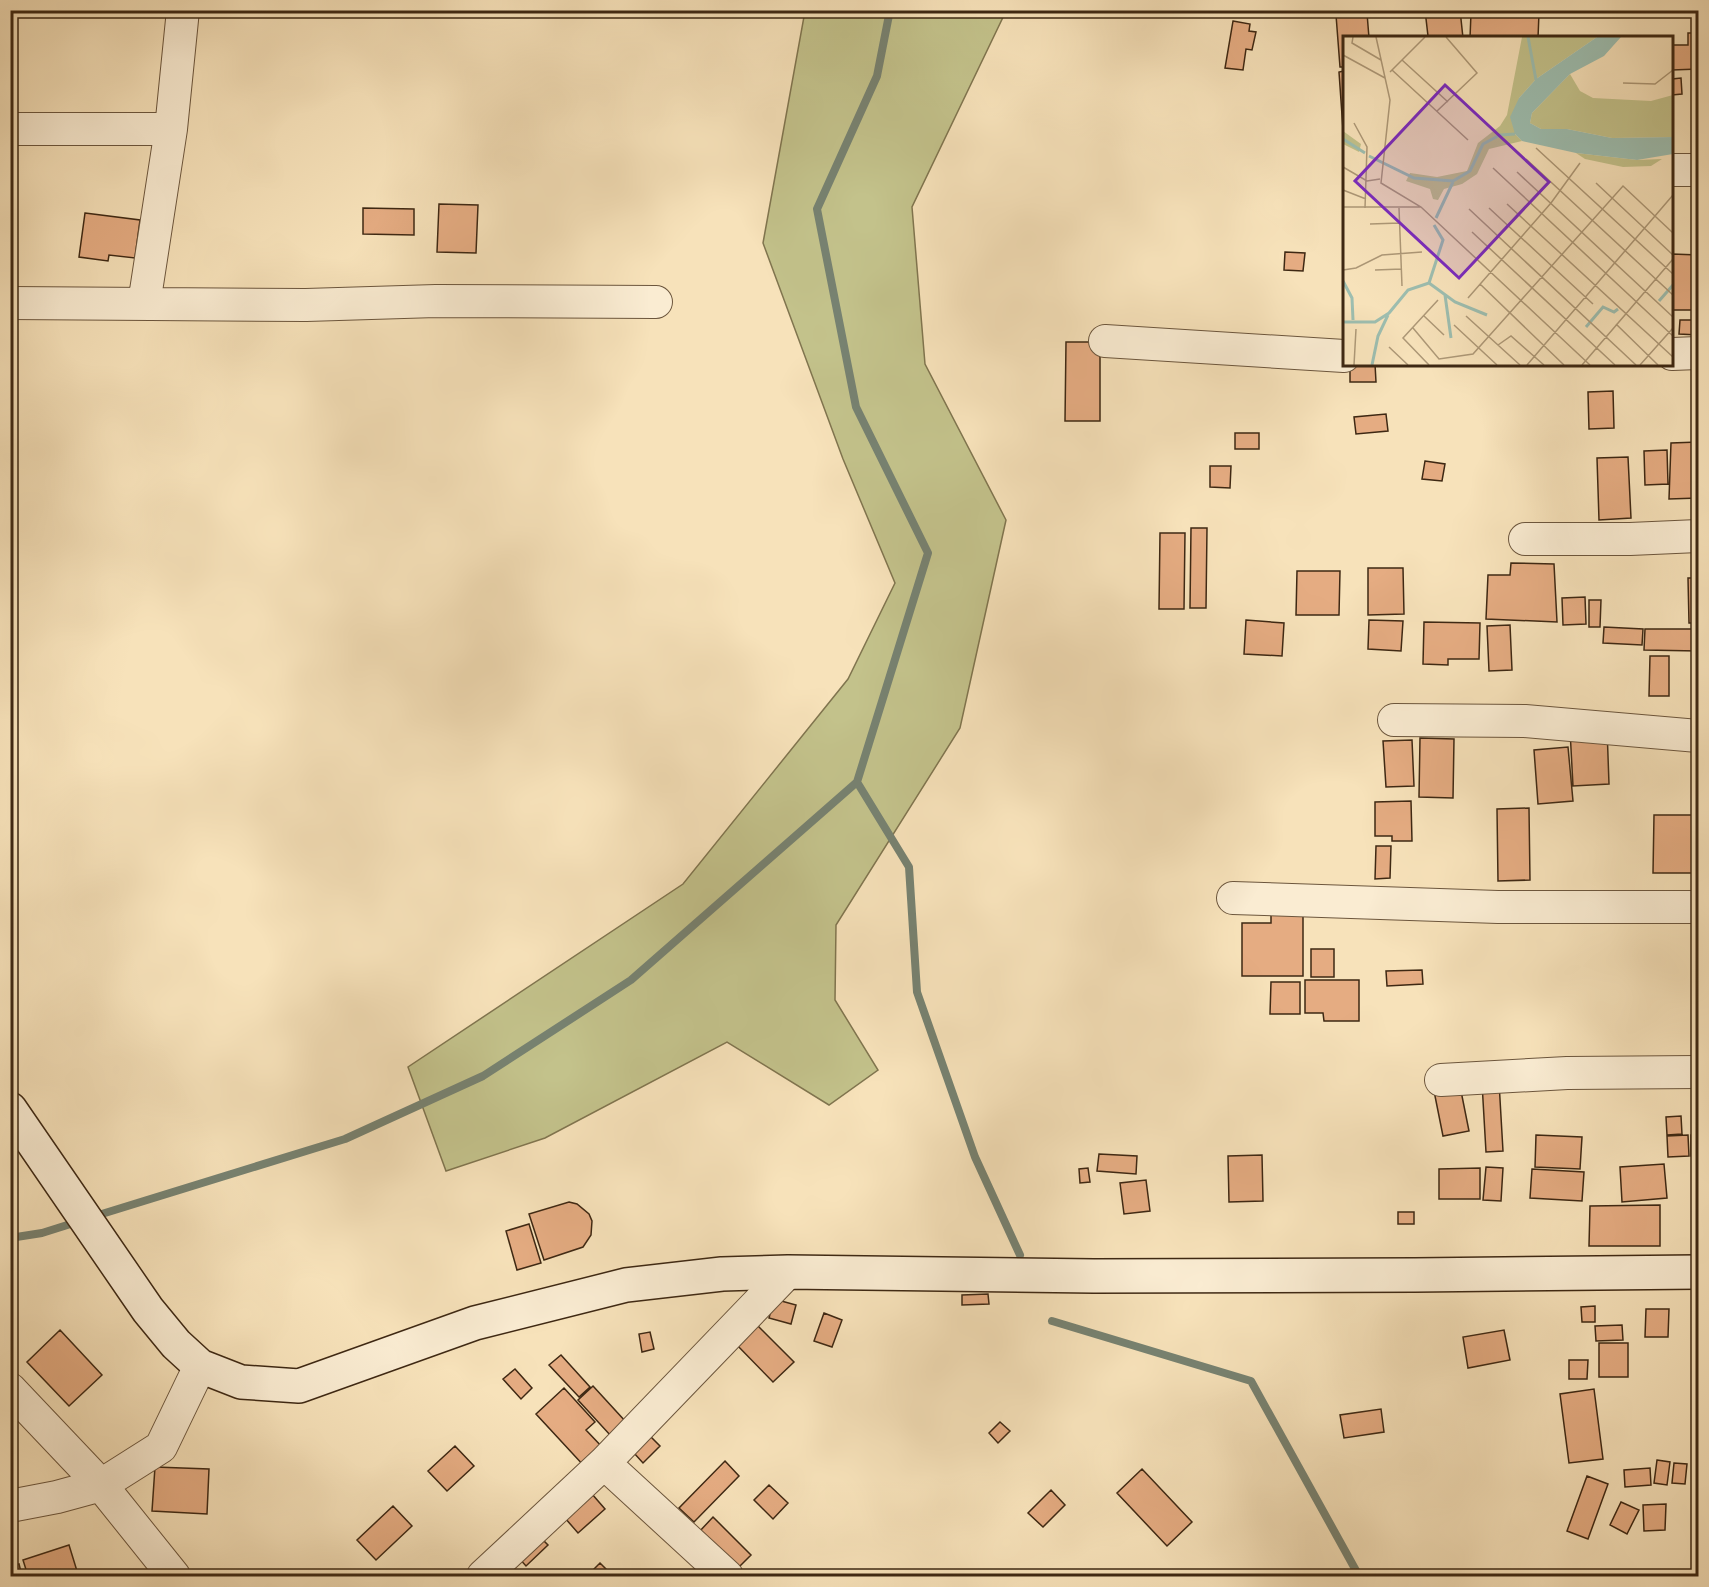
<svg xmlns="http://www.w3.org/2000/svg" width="1709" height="1587" viewBox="0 0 1709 1587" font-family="Alegreya,serif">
	<rect width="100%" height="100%" fill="#f7e2ba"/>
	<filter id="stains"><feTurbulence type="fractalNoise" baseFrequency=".00333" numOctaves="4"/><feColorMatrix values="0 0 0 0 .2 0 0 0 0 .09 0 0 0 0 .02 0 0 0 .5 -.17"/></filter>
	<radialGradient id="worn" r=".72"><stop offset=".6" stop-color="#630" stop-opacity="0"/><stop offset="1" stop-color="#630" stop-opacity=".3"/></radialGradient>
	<path fill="#c3c28b" stroke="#80754f" stroke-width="1.5" d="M805 11H1006L912 207 925 364 1006 520 960 728 836 925 835 1000 878 1070 829 1105 727 1042 545 1138 446 1171 408 1067 683 884 848 679 895 583 843 459 763 243Z"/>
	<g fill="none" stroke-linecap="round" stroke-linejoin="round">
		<path stroke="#778271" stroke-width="8" d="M857 782 909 867 917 992 975 1157 1020 1255
			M92 1217 345 1139 483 1076 631 980 857 782 928 553 856 407 817 209 877 76 890 10
			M10 1238 42 1233 80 1221
			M1052 1321 1251 1381 1359 1576"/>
	</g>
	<path fill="#e5ac82" stroke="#3e2813" stroke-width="1.5" d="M1425 10H1460L1463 38 1428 36Z
		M1367 13 1369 38H1344V67H1340L1336 15Z
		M1471 13H1539L1538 38H1470Z
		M1233 21 1250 24 1249 31 1256 32 1252 50 1246 49 1243 70 1225 68Z
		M1688 33H1698V69L1672 70V45H1688Z
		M1344 71V144L1339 72Z
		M1681 78 1682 94 1672 95V79Z
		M439 204 478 205 476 253 437 252Z
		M363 208 414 209V235L363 234Z
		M85 213 140 220 135 258 109 255 108 261 79 257Z
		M1285 252 1305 253 1303 271 1284 270Z
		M1672 254 1698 255V310H1672Z
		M1680 320H1698V335L1679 334Z
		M1066 342H1100V421H1065Z
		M1350 364H1375L1376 382H1350Z
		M1613 391 1614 428 1589 429 1588 392Z
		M1386 414 1388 431 1356 434 1354 417Z
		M1235 433H1259V449H1235Z
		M1698 442V498L1669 499 1671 443Z
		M1667 450 1668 484 1645 485 1644 451Z
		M1628 457 1631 518 1599 520 1597 458Z
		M1425 461 1445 464 1442 481 1422 479Z
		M1210 466H1231L1230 488 1210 487Z
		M1191 528H1207L1206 608H1190Z
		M1160 533H1185L1184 609H1159Z
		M1511 563 1554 564 1557 622 1486 619 1488 575H1510Z
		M1368 568H1403L1404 614 1368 615Z
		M1297 571H1340L1339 615H1296Z
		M1688 578H1698V623H1689Z
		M1585 597 1586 624 1563 625 1562 598Z
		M1589 600H1601L1600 627H1589Z
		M1246 620 1284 623 1282 656 1244 654Z
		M1369 620 1403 621 1401 651 1368 649Z
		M1424 622 1480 623 1479 659H1448V665L1423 664Z
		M1510 625 1512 670 1489 671 1487 626Z
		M1604 627 1643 629 1642 645 1603 643Z
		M1645 629H1698V651L1644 650Z
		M1650 656H1669V696H1649Z
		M1607 728 1609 784 1573 786 1570 730Z
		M1420 738 1454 739 1453 798 1419 797Z
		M1412 740 1414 786 1386 787 1383 741Z
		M1568 747 1573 801 1538 804 1534 750Z
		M1411 801 1412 841H1392V836H1375V802Z
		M1529 808 1530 880 1498 881 1497 809Z
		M1654 815H1692V843H1698V863H1692V873H1653Z
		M1376 846H1391L1390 878 1375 879Z
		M1303 914V976H1242V923H1271V915Z
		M1311 949H1334V977H1311Z
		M1422 970 1423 984 1387 986 1386 971Z
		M1305 980H1359V1021H1324L1323 1013H1305Z
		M1271 982H1300V1014H1270Z
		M1499 1082 1503 1151 1486 1152 1482 1083Z
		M1460 1086 1469 1131 1443 1136 1434 1091Z
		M1681 1116 1682 1134 1667 1135 1666 1117Z
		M1536 1135 1582 1137 1580 1169 1535 1167Z
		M1688 1135 1689 1156 1668 1157 1667 1136Z
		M1691 1135H1698V1156H1691Z
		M1099 1154 1137 1156 1136 1174 1097 1171Z
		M1262 1155 1263 1201 1229 1202 1228 1156Z
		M1664 1164 1667 1198 1622 1202 1620 1167Z
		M1486 1167 1503 1168 1501 1201 1483 1200Z
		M1088 1168 1090 1182 1080 1183 1079 1169Z
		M1480 1168V1199H1439V1169Z
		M1532 1169 1584 1172 1582 1201 1530 1198Z
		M1146 1180 1150 1211 1124 1214 1120 1183Z
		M569 1202 577 1204 589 1214 592 1221 591 1235 583 1247 544 1260 529 1214Z
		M1660 1205V1246H1589L1590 1206Z
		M1398 1212H1414V1224H1398Z
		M529 1224 541 1263 517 1270 506 1231Z
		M988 1294 989 1304 962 1305V1295Z
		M774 1299 796 1305 791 1324 769 1318Z
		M1595 1306V1322H1582L1581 1307Z
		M1646 1309H1669L1668 1337H1645Z
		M824 1313 842 1320 832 1347 814 1341Z
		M754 1322 794 1362 773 1382 734 1342Z
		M1622 1325 1623 1340 1596 1341 1595 1326Z
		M60 1330 102 1375 69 1406 27 1362Z
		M1504 1330 1510 1360 1468 1368 1463 1337Z
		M650 1332 654 1349 642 1352 639 1334Z
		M1599 1343H1628V1377H1599Z
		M561 1355 590 1387 579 1397 549 1365Z
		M1569 1360H1588L1587 1379H1569Z
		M515 1369 532 1388 521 1399 503 1379Z
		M593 1386 626 1422 611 1436 578 1400Z
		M564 1388 595 1422 586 1430 604 1449 585 1467 536 1414Z
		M1594 1389 1603 1459 1569 1463 1560 1394Z
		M1381 1409 1384 1432 1344 1438 1340 1415Z
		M1000 1422 1010 1431 998 1443 989 1433Z
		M650 1436 660 1446 643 1463 634 1453Z
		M455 1446 474 1466 447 1491 428 1471Z
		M1657 1460 1670 1462 1667 1485 1654 1483Z
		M725 1461 739 1476 694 1522 679 1508Z
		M1674 1463 1687 1464 1685 1484 1672 1483Z
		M155 1467 209 1469 207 1514 152 1511Z
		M1650 1468 1651 1485 1625 1487 1624 1470Z
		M1142 1469 1192 1522 1167 1546 1117 1493Z
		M1587 1476 1608 1484 1588 1539 1567 1531Z
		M769 1485 788 1503 773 1519 754 1500Z
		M1051 1490 1065 1505 1043 1527 1028 1513Z
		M592 1494 605 1509 578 1533 565 1518Z
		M1621 1502 1639 1510 1627 1534 1610 1525Z
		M1666 1504 1665 1530 1644 1531 1643 1505Z
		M393 1506 412 1526 376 1560 357 1540Z
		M713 1517 751 1555 737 1569 699 1532Z
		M539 1536 548 1545 526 1566 518 1557Z
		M69 1545 77 1571 59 1576H28L23 1560Z
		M600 1563 613 1576H587Z
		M19 1564 22 1576H10V1566Z"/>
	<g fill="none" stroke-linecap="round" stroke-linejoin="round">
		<g stroke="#6c563d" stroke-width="34">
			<path id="street" d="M10 129H171
				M1672 170H1698
				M10 303 306 305 436 301 656 302
				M144 304 171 129 183 10
				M1105 341 1344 356
				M1672 354 1698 353
				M1525 539H1630L1698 536
				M1394 720 1525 721 1698 736
				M1233 898 1498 907H1698
				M1441 1080 1567 1073 1698 1072
				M10 1389 101 1485 174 1576
				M604 1463 727 1576
				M10 1506 57 1497 101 1485 161 1447 200 1366
				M483 1576 604 1463 788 1272"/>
		</g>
		<g stroke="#3e2813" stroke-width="36">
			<path id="secondary" d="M10 1109 148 1310 176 1344 200 1366 241 1382 299 1386 475 1323 626 1285 722 1274 788 1272 1094 1276 1415 1275 1698 1272"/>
		</g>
		<use href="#street" stroke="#faecd2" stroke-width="32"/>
		<use href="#secondary" stroke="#faecd2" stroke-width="33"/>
	</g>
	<g transform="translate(1343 36)">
		<rect width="330" height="330" fill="#f7e2ba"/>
		<path d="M179 1H254L193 43 176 62 172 98 179 105 146 113 134 138 119 148 101 153 95 164 90 163 87 153 63 145 67 137 94 141 124 135 135 107 157 90 164 79ZM227 38 237 55 250 62 308 65 330 59V101L269 102 224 93H198L187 87 189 77ZM0 95 18 108 16 116 0 108ZM233 117 294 124 319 123 308 130 280 131 242 123Z" fill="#c3c28b"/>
		<path d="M254 1H278L261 20 227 38 189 77 187 87 198 93H224L269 102 330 101V118L294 124 233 117 179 105 172 98 167 81 176 62 193 43Z" fill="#9dbeb0"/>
		<path fill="none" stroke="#9dbeb0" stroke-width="3" d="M185 1 193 44M0 103 22 117M26 120 71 142 110 145 127 135 140 108 157 99 172 98M93 182 110 146M0 245 9 262 10 284M86 247 112 266 144 279M102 259 108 302M316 265 330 249M0 286H32L46 277 65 254 86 247 100 204 91 189M243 291 260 271 271 276 275 273M29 329 35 300 45 279"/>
		<path fill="none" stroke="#ad9877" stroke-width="1.5" d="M10 1 9 7 38 24M33 1 47 64 38 147 78 171 247 329M0 19 42 42M59 24 105 66M49 34 125 104M47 36 82 1M280 47 312 48 330 34M94 75 134 37 103 1M11 87 24 111 22 172M193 112 330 238M183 123 330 259M0 131 24 145 37 143M150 132 330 300M174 136 330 281M253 147 330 219M0 154 23 163M164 168 330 321M0 171H78M56 172 59 250M146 172 250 268M126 173 293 329M27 188 57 187M129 196 272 329M0 234 13 232 39 219 79 216M32 234 59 233M137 248 221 329M125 262 208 167 237 127M81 280 101 299M123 280 177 329M273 288 315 329M111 289 154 329M70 292 96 323 130 318 280 150 330 197M155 309 168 300 201 329M46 311 65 329M11 329 13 293M86 329 60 302 95 264M184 329 330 159M239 329 330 223M297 329 330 292"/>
		<path fill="#7b2cbf" fill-opacity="0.15" stroke="#7b2cbf" stroke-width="3" d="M102 49 206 146 116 242 12 145Z"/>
		<rect width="330" height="330" fill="none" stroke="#3e2813" stroke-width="3"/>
	</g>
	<rect width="1709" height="1587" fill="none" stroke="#f7e2ba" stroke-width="36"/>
	<rect x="12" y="12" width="1685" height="1563" fill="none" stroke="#3e2813" stroke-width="3"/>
	<rect x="18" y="18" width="1673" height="1551" fill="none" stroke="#3e2813" stroke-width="1.5"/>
	<rect width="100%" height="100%" filter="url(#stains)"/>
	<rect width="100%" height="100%" fill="url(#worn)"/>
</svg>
